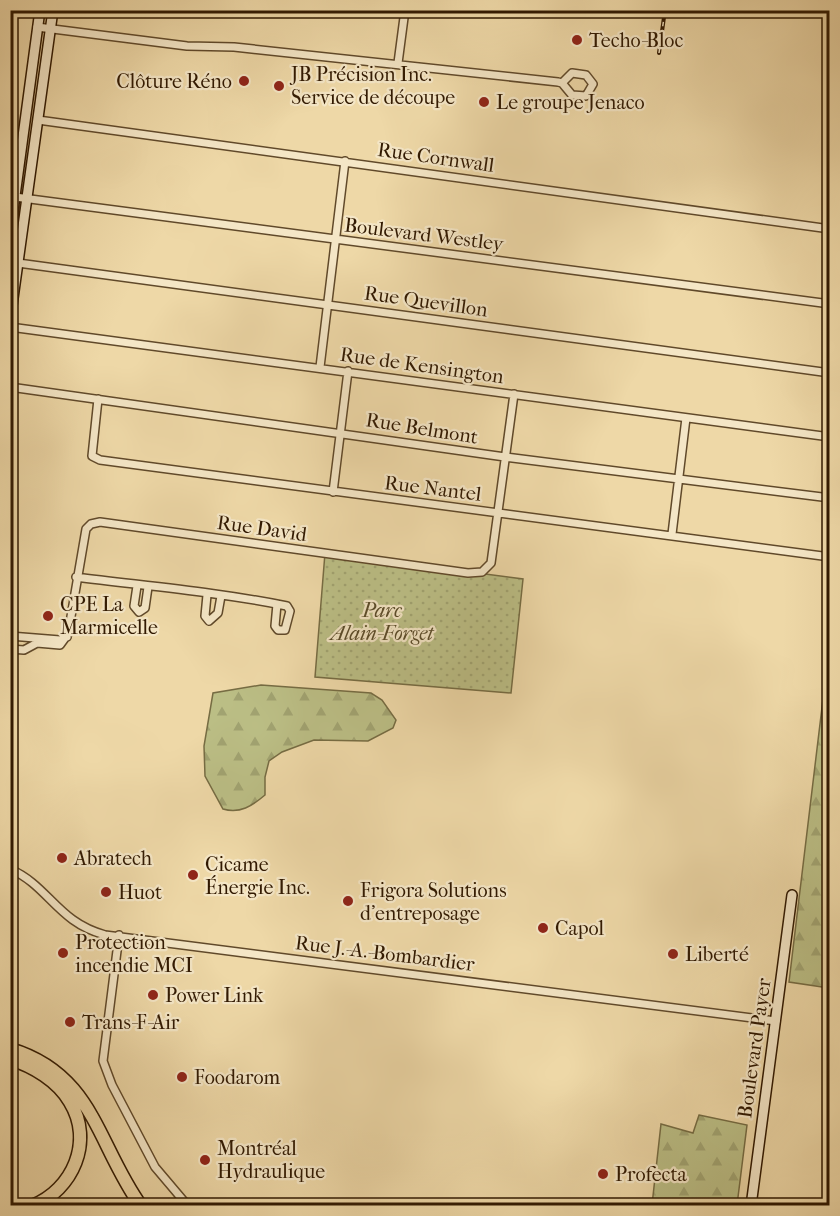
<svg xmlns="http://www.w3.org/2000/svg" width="840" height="1216" viewBox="0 0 840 1216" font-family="'IM FELL French Canon',serif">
	<defs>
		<pattern id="forest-firs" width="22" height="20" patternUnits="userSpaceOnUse" patternTransform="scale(1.5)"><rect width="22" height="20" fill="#bbbe85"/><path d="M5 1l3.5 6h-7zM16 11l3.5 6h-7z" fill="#a1a371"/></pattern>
		<pattern id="park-dots" width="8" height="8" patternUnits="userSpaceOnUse" patternTransform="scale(1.5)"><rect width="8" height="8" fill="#bbbe85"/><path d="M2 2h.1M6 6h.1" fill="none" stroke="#a1a371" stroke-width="1.8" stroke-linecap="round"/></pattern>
	</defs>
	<rect width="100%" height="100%" fill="#eed8a7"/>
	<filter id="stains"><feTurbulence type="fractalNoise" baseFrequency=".00333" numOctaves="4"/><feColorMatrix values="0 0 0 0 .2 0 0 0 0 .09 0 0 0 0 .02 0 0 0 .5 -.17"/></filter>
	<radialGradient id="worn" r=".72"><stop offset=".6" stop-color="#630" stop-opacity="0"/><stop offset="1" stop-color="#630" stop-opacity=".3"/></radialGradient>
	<path fill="url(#forest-firs)" stroke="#766c43" stroke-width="1.5" d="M829 649 830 988H829L789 982Z
		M261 685 371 693 382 700 396 720 393 728 368 741 314 740 282 752 269 761 265 777V795C252 806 240 814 223 809L205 776 204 746 213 693Z
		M699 1115 747 1125 737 1205H652L661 1124 693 1133Z"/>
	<path fill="url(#park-dots)" stroke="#766c43" stroke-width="1.5" d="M325 553 523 579 511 693 315 677Z"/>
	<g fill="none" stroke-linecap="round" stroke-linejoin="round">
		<path stroke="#717969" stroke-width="1.5" d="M10 18 11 10"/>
		<g stroke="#60492a" stroke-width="10">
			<path id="street" d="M37 27 187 46 234 47 558 82 562 83 572 95 586 96 593 84 586 75 572 73 562 83
				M398 63 405 10
				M38 120 830 229
				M15 197 830 304
				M18 263 830 373
				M10 327 830 437
				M320 367 345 161
				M10 387 505 457 830 498
				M98 399 92 456 100 460 830 557
				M333 492 348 371
				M672 534 686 418
				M76 577C146 586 218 592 287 606L290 611 285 630H278L275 626 277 604
				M137 586 134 606 139 612 145 608 148 587
				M207 595 205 616 209 621 218 613 221 596
				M10 636 60 640 67 637
				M10 649 24 650 37 643 60 645 68 634 86 529 91 524 100 522 468 573 482 572 491 563 514 394
				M10 869C49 886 57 922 105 935L776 1021
				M119 935 103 1061 112 1085 155 1167 188 1206"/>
		</g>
		<g stroke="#311901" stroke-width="12">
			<path id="secondary" d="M10 233 40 10
				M10 320 53 10
				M751 1206 792 895"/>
		</g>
		<g stroke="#311901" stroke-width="15">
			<path id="highway" d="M10 1049C94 1074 97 1145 141 1206
				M10 1059C33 1066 58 1081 70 1102 94 1141 73 1190 32 1206"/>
		</g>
		<use href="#street" stroke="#f4e6c6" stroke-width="7"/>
		<use href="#secondary" stroke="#f4e6c6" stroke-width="9"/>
		<use href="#highway" stroke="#eed8a7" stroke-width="12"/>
		<g stroke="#311901" stroke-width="4">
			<path id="rail" d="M659 53 665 10"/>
		</g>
		<use href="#rail" stroke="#f4e6c6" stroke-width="1.5" stroke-dasharray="4.5" stroke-linecap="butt"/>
	</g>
	<g fill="#8f2418" stroke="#f4e6c6" stroke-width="2">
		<circle cx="577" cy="40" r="6"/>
		<circle cx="244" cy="81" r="6"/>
		<circle cx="279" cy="86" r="6"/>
		<circle cx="484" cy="102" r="6"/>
		<circle cx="48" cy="616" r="6"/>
		<circle cx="62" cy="858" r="6"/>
		<circle cx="193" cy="875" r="6"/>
		<circle cx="106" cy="892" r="6"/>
		<circle cx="348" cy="901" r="6"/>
		<circle cx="543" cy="928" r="6"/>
		<circle cx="63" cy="953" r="6"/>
		<circle cx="673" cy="954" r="6"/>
		<circle cx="153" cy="995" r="6"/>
		<circle cx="70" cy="1022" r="6"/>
		<circle cx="182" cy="1077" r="6"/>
		<circle cx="205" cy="1160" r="6"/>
		<circle cx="603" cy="1174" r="6"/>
	</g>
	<g text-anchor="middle" stroke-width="4.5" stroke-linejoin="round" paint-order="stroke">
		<g font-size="20" fill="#311901" stroke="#f4e6c6" text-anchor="start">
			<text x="589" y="47">Techo-Bloc</text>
			<text x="291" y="81">JB Précision Inc.<tspan x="291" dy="23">Service de découpe</tspan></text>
			<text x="232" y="88" text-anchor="end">Clôture Réno</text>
			<text x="496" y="109">Le groupe Jenaco</text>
			<text x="60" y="611">CPE La<tspan x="60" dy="23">Marmicelle</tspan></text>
			<text x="74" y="865">Abratech</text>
			<text x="205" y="871">Cicame<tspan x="205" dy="23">Énergie Inc.</tspan></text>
			<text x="360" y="897">Frigora Solutions<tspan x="360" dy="23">d'entreposage</tspan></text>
			<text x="118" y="899">Huot</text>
			<text x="555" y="935">Capol</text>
			<text x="75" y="949">Protection<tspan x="75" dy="23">incendie MCI</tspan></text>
			<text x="685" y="961">Liberté</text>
			<text x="165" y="1002">Power Link</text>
			<text x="82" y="1029">Trans-F-Air</text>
			<text x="194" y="1084">Foodarom</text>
			<text x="217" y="1155">Montréal<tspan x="217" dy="23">Hydraulique</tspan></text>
			<text x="615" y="1181">Profecta</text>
		</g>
		<g font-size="20" fill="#311901" stroke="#f4e6c6">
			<text transform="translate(436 157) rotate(8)" y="7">Rue Cornwall</text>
			<text transform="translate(424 234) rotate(7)" y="7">Boulevard Westley</text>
			<text transform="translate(426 301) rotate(8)" y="7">Rue Quevillon</text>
			<text transform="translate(422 365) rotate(8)" y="7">Rue de Kensington</text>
			<text transform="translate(422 428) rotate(9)" y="7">Rue Belmont</text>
			<text transform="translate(433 488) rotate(7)" y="7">Rue Nantel</text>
			<text transform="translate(262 528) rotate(8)" y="7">Rue David</text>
			<text transform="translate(385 953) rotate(7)" y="7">Rue J.-A.-Bombardier</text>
			<text transform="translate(754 1048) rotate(-82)" y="7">Boulevard Payer</text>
		</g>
		<g font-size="20" font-style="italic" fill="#5a4b29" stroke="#f4e6c6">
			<text x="382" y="617">Parc<tspan x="382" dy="23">Alain-Forget</tspan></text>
		</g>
	</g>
	<rect width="840" height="1216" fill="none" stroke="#eed8a7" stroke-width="36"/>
	<rect x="12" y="12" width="816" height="1192" fill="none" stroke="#311901" stroke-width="3"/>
	<rect x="18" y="18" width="804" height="1180" fill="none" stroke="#311901" stroke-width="1.5"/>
	<rect width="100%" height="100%" filter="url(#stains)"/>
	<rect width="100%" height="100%" fill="url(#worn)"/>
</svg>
